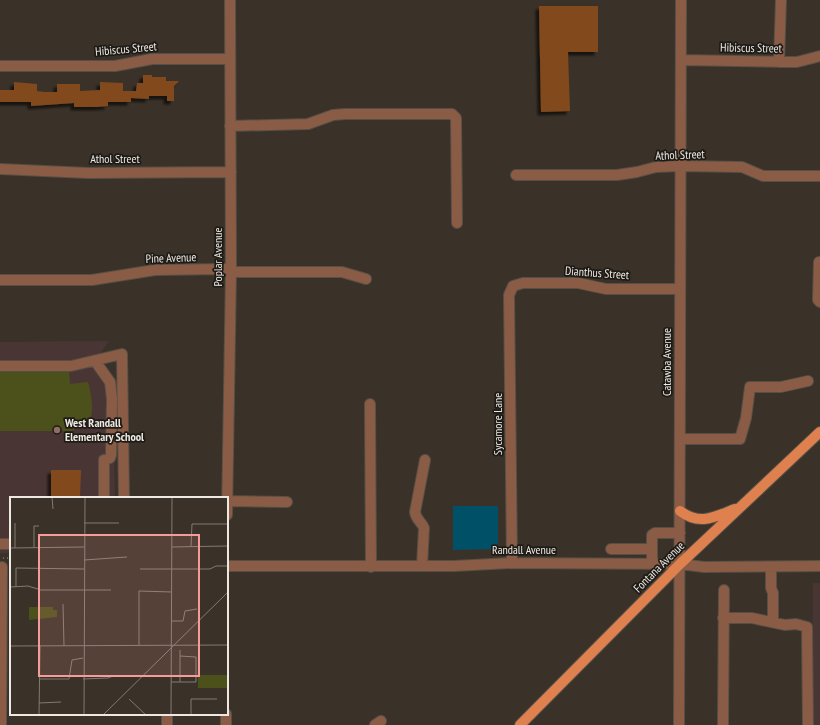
<svg xmlns="http://www.w3.org/2000/svg" width="820" height="725" viewBox="0 0 820 725" font-family="'PT Sans Narrow',sans-serif">
	<defs>
		<filter id="shadow"><feDropShadow dx="-3.5" dy="3.5" stdDeviation="1" flood-color="#0009"/></filter>
	</defs>
	<rect width="100%" height="100%" fill="#3a3229"/>
	<path fill="#4a3535" d="M109 341 100 354 101 365 113 381 115 498H11V553H0V342Z
		M813 583H820V725H812Z"/>
	<path fill="#4c511b" d="M0 370H69L70 384 88 382C91 393 95 411 89 423L71 431H0Z"/>
	<path fill="#005067" d="M453 506H498V543L494 549 453 550Z"/>
	<path fill="#81491e" filter="url(#shadow)" d="M539 6H598V52H568L570 111 541 112Z
		M143 75H152V77H166V81H179L174 86V101H167V96H149V99L131 98V102H108V106L97 107H74V103L31 106V102H0V90H14V82L37 84V91L44 92H57V84H80V91L100 90V82L123 83V91H136L137 83H143Z
		M51 470H81L80 498H51Z"/>
	<g fill="none" stroke-linecap="round" stroke-linejoin="round">
		<g stroke="#574f47" stroke-width="12">
			<path id="minor" d="M681 60 797 62 820 56
				M779 62 781 0
				M0 66H115L152 59H230
				M230 126 308 124 333 115 345 114H452L456 118 457 223
				M0 169 88 173 231 172
				M516 175H617L637 172 656 167 680 166 742 167 763 176H820
				M819 262 818 300 820 302
				M0 280H92L155 270 224 269 239 272H342L366 279
				M95 361 110 382 112 399 111 455 110 458 104 460V498
				M0 366H71L122 354 124 498
				M370 404 371 567
				M680 439H740L746 418 750 387H781L808 381
				M227 501 287 502
				M227 515 231 271 230 0
				M0 544H11
				M611 549H652
				M512 563 509 295 513 286 523 283H578L606 289H680
				M652 564V535L655 533H680
				M227 566H454L512 563 680 564 704 567 820 566
				M422 566 424 528C422 522 416 520 415 512L425 460
				M771 567V588L773 593V622
				M723 618H752L785 625 796 624 807 627 808 725
				M167 714V725
				M1 725 2 567
				M226 725V714
				M375 725 381 721
				M679 725 681 0
				M723 725 724 590"/>
		</g>
		<g stroke="#574f47" stroke-width="12">
			<path id="major" d="M680 511C700 526 714 517 735 509
				M520 725 680 564 820 432"/>
		</g>
		<path stroke="#807971" stroke-width="1.5" stroke-dasharray="1 3" stroke-linecap="butt" d="M3 558H11"/>
		<use href="#minor" stroke="#8a5c45" stroke-width="10"/>
		<use href="#major" stroke="#de814f" stroke-width="10"/>
	</g>
	<circle fill="#8d6e63" stroke="#1e1b16" stroke-width="1.5" cx="57" cy="430" r="4"/>
	<g text-anchor="middle" stroke-width="3.5" stroke-linejoin="round" paint-order="stroke">
		<g font-size="12" fill="#ede8e2" stroke="#1e1b16">
			<text transform="translate(751 48) rotate(1)" y="4">Hibiscus Street</text>
			<text transform="translate(126 49) rotate(-5)" y="4">Hibiscus Street</text>
			<text transform="translate(680 155) rotate(-2)" y="4">Athol Street</text>
			<text x="115" y="163">Athol Street</text>
			<text transform="translate(218 257) rotate(-90)" y="4">Poplar Avenue</text>
			<text transform="translate(171 258) rotate(-2)" y="4">Pine Avenue</text>
			<text transform="translate(597 273) rotate(4)" y="4">Dianthus Street</text>
			<text transform="translate(667 362) rotate(-90)" y="4">Catawba Avenue</text>
			<text transform="translate(498 424) rotate(-90)" y="4">Sycamore Lane</text>
			<text x="524" y="554">Randall Avenue</text>
			<text transform="translate(659 567) rotate(-45)" y="4">Fontana Avenue</text>
		</g>
		<g font-size="12" font-weight="bold" fill="#ede8e2" stroke="#1e1b16" text-anchor="start">
			<text x="65" y="427">West Randall<tspan x="65" dy="14">Elementary School</tspan></text>
		</g>
	</g>
	<g transform="translate(10 497)">
		<rect width="218" height="218" fill="#3a3229"/>
		<path d="M19 110H43V113H47V120L19 123ZM188 178H218V191H188Z" fill="#4c511b"/>
		<path fill="none" stroke="#827b73" stroke-width="1" d="M42 0 43 12M5 26V51M74 26H109M162 50 217 49M181 50 182 27H218M0 51 74 50M24 51V29H29M74 63 117 60M130 72H200L206 69H218M0 90 18 89 31 93H101M6 90V71L74 72M53 107 54 149M162 124H173L175 114 187 112M129 148V94L162 95M0 149 218 148M29 182H59L62 163 73 161M73 182 98 181 103 179M161 185H186V160L170 159M170 185V153M119 202 136 218M29 206 51 205M29 218 30 149M74 218 75 0M93 218 218 95M161 218 162 0M181 218V202H207"/>
		<path fill="#f59b98" fill-opacity="0.15" stroke="#f59b98" stroke-width="2" d="M29 38H189V179H29Z"/>
		<rect width="218" height="218" fill="none" stroke="#ede8e2" stroke-width="2"/>
	</g>
</svg>
